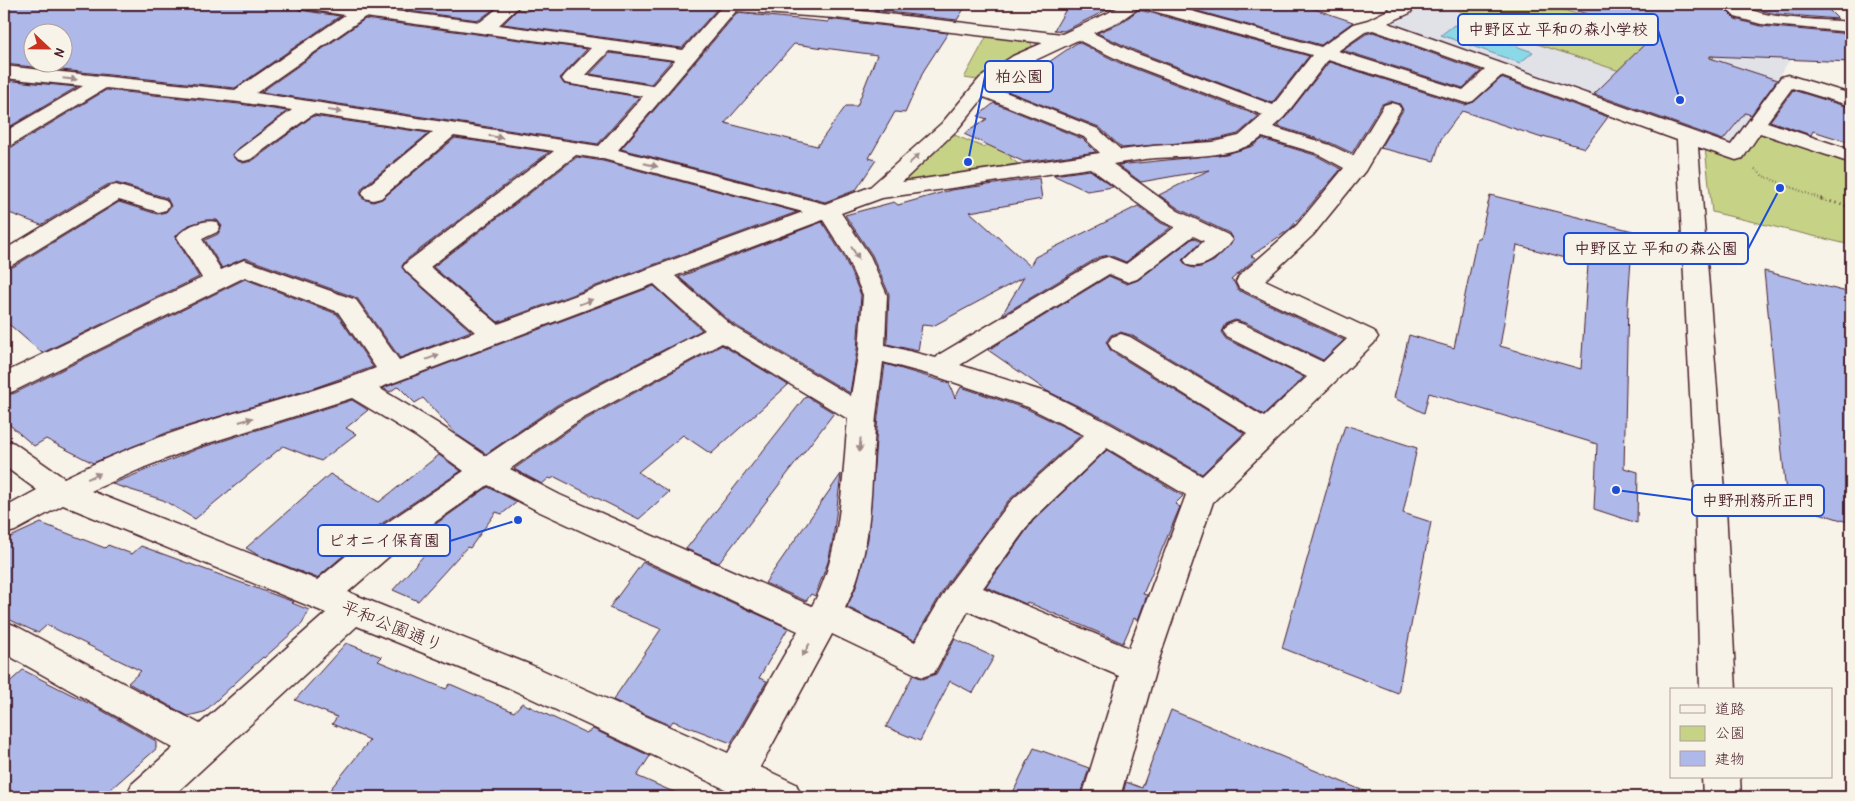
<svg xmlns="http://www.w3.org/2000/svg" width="1855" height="801" viewBox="0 0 1855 801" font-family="'Patrick Hand','Klee One',sans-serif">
	<rect width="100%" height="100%" fill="#f7f3e8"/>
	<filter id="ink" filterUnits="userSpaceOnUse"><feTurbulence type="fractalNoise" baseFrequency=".02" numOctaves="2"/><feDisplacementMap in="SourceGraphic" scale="10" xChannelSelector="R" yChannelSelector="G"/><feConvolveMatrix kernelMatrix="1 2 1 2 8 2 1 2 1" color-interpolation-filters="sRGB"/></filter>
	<g filter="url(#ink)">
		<path fill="#e1e1e8" d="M1403 4H1640L1794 54 1730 146 1391 27 1389 19 1414 9Z"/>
		<path fill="#c6d387" stroke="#887959" d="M1446 4H1545L1714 57 1684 92 1467 21 1457 9Z
			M988 34 1028 38 1034 49 1012 56 978 80 964 78Z
			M1760 133 1851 164V245L1712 212 1705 148 1743 160Z
			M952 134 983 147 1001 135 1024 147 1010 158 1023 167 904 185 899 181Z"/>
		<path fill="#8ad8e8" stroke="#708e9c" d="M1454 25 1533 52 1520 63 1441 35Z"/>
		<path fill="#aeb8e9" stroke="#4a1f2b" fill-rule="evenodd" d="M4 4H278L297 7 299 10 340 16 235 88 4 64ZM32 32H62V62H32Z
			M372 4H451L495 8 479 20 369 6Z
			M539 4H579L685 10 690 6 717 9 682 48 503 24 517 10 527 11Z
			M840 4H967L957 20 838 6Z
			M1069 4H1100L1115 6 1064 31 1054 30Z
			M1186 4H1210L1237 11 1245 6 1255 9 1263 4H1300L1353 22 1321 45 1183 7Z
			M1575 4H1720L1735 19 1761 26 1851 34V62L1710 56V58L1777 80 1751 115 1745 113 1723 140 1594 94 1654 35 1574 10Z
			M1744 4H1823L1838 19 1777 14 1763 11Z
			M1138 10 1152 13 1309 56 1272 103 1136 51 1097 33 1121 23Z
			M737 13 828 22 829 19 835 20 948 33 924 70 905 113 895 112 869 158 876 160 856 190 825 202 621 149ZM794 44 877 55 857 106H846L817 146 725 123Z
			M365 19 587 49 560 78 564 84 639 97 598 144 261 92Z
			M1373 32 1481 71 1463 88 1342 50 1366 34Z
			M1078 42 1120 63 1259 116 1238 134 1213 140 1122 148 1099 127 1007 91Z
			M610 53 671 61 651 84 590 74Z
			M1329 62 1465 105 1474 102 1501 78 1608 117 1585 148 1543 136 1542 138 1462 111 1441 139 1434 161 1380 148 1403 110 1400 104 1390 101 1382 104 1352 153 1331 143 1277 126 1285 118Z
			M4 80 77 87 4 130Z
			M106 90 239 104 287 111 232 154 236 160 243 163 252 161 313 116 429 133 363 187 360 192 363 199 373 202 382 199 455 138 549 152 406 260 402 266 406 273 471 331 400 358 357 298 245 258 222 268 205 240 218 234 222 226 217 220H206L189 225 175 237 199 277 42 353 11 326 4 322V269L13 267 119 202 157 214 166 212 171 206 167 198 116 183 107 185 41 225 4 211V149L12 147Z
			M1793 90 1851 108V143L1813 131 1811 135 1770 121Z
			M994 103 1083 139 1096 152 1024 162 964 134 987 119 978 116Z
			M1262 139 1315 155 1341 169 1290 229 1251 256 1256 258 1231 280 1234 282 1238 290 1344 340 1323 360 1246 323 1235 320 1225 324 1221 332 1226 339 1304 377 1264 415 1131 335 1120 332 1111 335 1106 342 1111 351 1244 433 1202 474 1111 422 1047 391 988 350 1109 276 1127 284 1138 280 1193 238 1201 242 1182 260 1187 266 1194 268 1201 267 1214 261 1233 241 1229 233 1179 209 1159 195 1209 170 1141 182 1118 165 1226 154 1253 146Z
			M577 157 603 161 797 212 498 322 433 267Z
			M1090 170 1113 187 1087 191 1053 175Z
			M1039 178 1042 199 970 212 1030 266 1035 257 1138 206 1161 223 1171 227 1126 262 1109 255 1099 257 1002 315 1024 277 933 326 922 325 918 351 887 344 889 294 872 255 845 215 894 202 898 205 951 190Z
			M1490 195 1633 231 1628 303 1624 468 1638 472 1637 523 1594 509 1597 444 1429 393 1424 413 1394 398 1409 335 1454 348 1477 238H1480ZM1517 245 1588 264 1581 369 1500 346Z
			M822 222 844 257 861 295 857 350 850 393 733 324 679 277Z
			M1764 271 1851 293V523L1787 503Z
			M245 279 337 314 373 367 314 388 171 431 93 463 46 439 34 446 4 420V396L15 393Z
			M654 286 702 330 557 405 486 454 456 434 423 398 415 403 398 386 390 392 383 388Z
			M722 345 788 385 711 454 683 435 638 472 669 492 639 519 555 477 551 479 549 478 542 484 514 469 579 423Z
			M885 364 949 383 955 398 961 387 1027 409 1081 435 1008 501 948 582 914 640 847 607 856 587 868 539 878 416Z
			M806 396 834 413 719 563 686 549Z
			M352 400 368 410 346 428 356 434 321 461 283 446 195 519 163 500 112 484 200 448Z
			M1345 425 1417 448 1403 513 1431 522 1398 693 1282 648Z
			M1107 450 1183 496 1175 504 1180 507 1143 594 1147 595 1138 620 1134 618 1123 643 1027 602 1026 604 986 587 1033 521Z
			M439 455 461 471 378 526 317 578 258 555 246 548 330 474 379 502Z
			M841 474 833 539 828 562 815 596 811 594 806 601 765 583Z
			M488 487 517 502 502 514 496 512 470 548 467 547 418 601 393 590 426 553 413 540Z
			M41 523 105 548 108 545 132 554 141 546 294 602 292 603 309 610 302 624 264 658 263 657 204 712 188 716 128 683 141 671 47 625 38 633 4 617V540Z
			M643 562 788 628 759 678 767 681 731 743 673 721 670 725 613 700 661 629 609 608Z
			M955 639 994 657 973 693 950 681 920 741 886 727 913 675 923 679 936 674Z
			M346 643 382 657 378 661 446 689 450 684 514 712 522 703 586 733 593 729 650 756 637 776 685 797H324L370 740 332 724 337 717 295 700Z
			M23 670 94 706 156 741V749L102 797H4V687Z
			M1171 710 1378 797H1122L1126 782 1142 788Z
			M1034 748 1089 768 1080 797H1011Z"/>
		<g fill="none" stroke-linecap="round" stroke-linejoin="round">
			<g stroke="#4a1f2b" stroke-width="3">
				<path id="minor" d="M297 4H341L480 22 503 4H521L499 25 683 50 724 4H775L835 8 1062 34 1108 13 1123 4H1166L1321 47 1353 24 1368 20 1390 9 1385 4H1407L1413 9 1410 13 1388 23 1731 145 1781 77 1788 75 1851 94V106L1792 88 1767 122 1851 150V163L1760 133 1743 158 1736 160 1698 147 1725 491 1736 690H1700L1695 491 1677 140 1501 76 1473 101 1466 103 1328 60 1284 117 1273 127 1330 145 1353 156 1384 105 1391 103 1398 105 1401 109 1365 171 1313 235 1265 280 1374 331 1378 337 1374 343 1213 502 1156 668 1120 797H1082L1119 676 968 611 934 673 922 677 832 634 831 636 760 767 796 784 802 797H742L507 687 357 626 172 797H126L132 784 173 748 4 653V621L16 626 200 724 326 613 63 505 15 531 4 534V508L37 490 4 466V440L14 443 64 478C111 455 159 436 209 421 265 403 322 390 376 368L338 312 245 277 14 391 4 394V373L202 278 177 237C185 226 204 219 217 222L220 227 217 232 202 239 221 270 244 260 356 300 399 360 475 332 407 272 403 267 407 262 554 151 454 136 381 198 373 200 365 198 362 193 365 188 433 132 313 114 251 159 244 161 237 159 233 155 237 151 292 110 239 102 106 88 11 145 4 147V132L83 86 4 78V66L235 90 345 15 305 9 299 8ZM1141 6 1142 8 1312 55 1273 105 1135 53 1093 33 1120 21ZM736 11 835 18 1043 43 1013 56 980 78 942 123 870 187 825 204 618 150ZM365 17 591 48 565 75 562 79 565 83 643 96 599 146 256 93ZM1373 30 1485 70 1463 90 1338 51 1365 32ZM1078 40 1121 61 1263 115 1239 136 1213 142 1153 146 1121 150 1098 129 993 87 1027 64ZM609 51 675 60 652 86 586 75ZM984 97 1084 137 1100 153 902 182 956 131ZM1262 137 1316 153 1344 168 1297 225 1239 276 1236 282 1239 288 1347 339 1323 362 1245 325 1236 322 1227 325 1223 331 1227 337 1307 377 1264 417 1130 337 1121 334 1112 337 1108 343 1112 349 1247 433 1202 476 1110 424 1048 393 960 365 1109 274 1128 282 1137 279 1193 236 1204 241 1184 260 1188 265C1205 270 1222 254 1232 240L1228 235 1178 211 1113 164C1127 162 1142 159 1156 158 1187 156 1238 158 1262 137ZM576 155 603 159 803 212 498 324 430 267ZM1090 168 1162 221 1175 227 1126 264 1108 257 1100 259 940 354 936 358 885 345 887 295 870 256 841 213 882 198ZM823 220 846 256 863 295 859 350 851 396 732 326 675 276ZM654 284 705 330 558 407 486 456 437 423 379 388ZM722 343 848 419C842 479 842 553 812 606L560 495 510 469 578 421ZM883 362 935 376 1028 407 1084 435 1010 502 950 583 915 642 845 608C875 551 870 479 876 416 878 398 881 380 883 362ZM352 398 417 437 464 471 379 528 317 580 91 491 145 467 199 446ZM1107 448 1186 495 1129 648 983 588 1032 520ZM488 485 538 511 798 631 728 753 531 665 348 592 401 546Z
					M1722 4H1741C1759 20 1825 19 1851 22V32L1761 24 1735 17Z
					M116 185 166 200 169 205 166 210 158 212 119 200 12 265 4 267V250L108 187Z
					M1702 777H1740L1741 797H1703Z"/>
			</g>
			<path stroke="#4a1f2b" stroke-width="2.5" stroke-dasharray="0.5 2.5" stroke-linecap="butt" d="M1755 169 1763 176 1824 200"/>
			<path stroke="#4a1f2b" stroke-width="3" stroke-dasharray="1 4" stroke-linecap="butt" d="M1821 199 1851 207"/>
			<use href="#minor" fill="#f7f3e8" fill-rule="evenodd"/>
		</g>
		<defs><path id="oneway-solid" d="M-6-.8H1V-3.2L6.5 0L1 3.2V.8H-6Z" transform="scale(1.25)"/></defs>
		<g fill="#a0898a">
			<use href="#oneway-solid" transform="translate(70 79) rotate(6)"/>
			<use href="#oneway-solid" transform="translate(335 111) rotate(8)"/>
			<use href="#oneway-solid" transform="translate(496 137) rotate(9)"/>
			<use href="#oneway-solid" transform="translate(914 159) rotate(-43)"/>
			<use href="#oneway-solid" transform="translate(651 165) rotate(14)"/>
			<use href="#oneway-solid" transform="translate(855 253) rotate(59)"/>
			<use href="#oneway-solid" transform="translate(586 302) rotate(-21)"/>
			<use href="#oneway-solid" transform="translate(433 357) rotate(-20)"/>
			<use href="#oneway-solid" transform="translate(246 420) rotate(-16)"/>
			<use href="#oneway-solid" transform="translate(860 445) rotate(95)"/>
			<use href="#oneway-solid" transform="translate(94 476) rotate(-24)"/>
			<use href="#oneway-solid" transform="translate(806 650) rotate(119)"/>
		</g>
	</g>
	<g text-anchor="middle" stroke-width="5" stroke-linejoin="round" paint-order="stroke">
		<g font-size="18" fill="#4a1f2b" stroke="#f7f3e8">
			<text transform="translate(392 626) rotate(22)" y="6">平和公園通り</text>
		</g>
	</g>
	<path fill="none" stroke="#1d4ed8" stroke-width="2" d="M1680 100L1658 30M968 162L985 76M1780 188L1748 249M1616 490L1692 500M518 520L450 541"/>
	<g fill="#1d4ed8" stroke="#f7f3e8" stroke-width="2">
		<circle cx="1680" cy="100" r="5"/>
		<circle cx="968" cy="162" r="5"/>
		<circle cx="1780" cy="188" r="5"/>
		<circle cx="1616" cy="490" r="5"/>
		<circle cx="518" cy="520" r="5"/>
	</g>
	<g fill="#f7f3e8" stroke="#1d4ed8" stroke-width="2">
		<rect x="1458" y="14" width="200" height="31" rx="5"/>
		<rect x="985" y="61" width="68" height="31" rx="5"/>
		<rect x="1564" y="233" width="184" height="31" rx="5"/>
		<rect x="1692" y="485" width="132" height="31" rx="5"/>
		<rect x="318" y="525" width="132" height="31" rx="5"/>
	</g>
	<g font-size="16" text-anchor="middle" font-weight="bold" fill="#4a1f2b">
		<text x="1558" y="35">中野区立 平和の森小学校</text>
		<text x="1019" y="82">柏公園</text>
		<text x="1656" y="254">中野区立 平和の森公園</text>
		<text x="1758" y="506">中野刑務所正門</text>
		<text x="384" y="546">ピオニイ保育園</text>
	</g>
	<rect width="1855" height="801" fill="none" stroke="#f7f3e8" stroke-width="20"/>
	<rect x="10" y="10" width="1835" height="781" fill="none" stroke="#4a1f2b" stroke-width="2" filter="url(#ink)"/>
	<rect x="1670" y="688" width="162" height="90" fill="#f7f3e8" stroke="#b29e9c"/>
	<rect x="1680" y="705" width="25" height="8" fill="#f7f3e8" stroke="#b29e9c"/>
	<text x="1715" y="714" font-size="15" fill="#4a1f2b">道路</text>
	<rect x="1680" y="726" width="25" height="15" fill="#c6d387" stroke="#b29e9c"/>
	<text x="1715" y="738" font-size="15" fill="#4a1f2b">公園</text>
	<rect x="1680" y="751" width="25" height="15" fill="#aeb8e9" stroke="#b29e9c"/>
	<text x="1715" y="764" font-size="15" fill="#4a1f2b">建物</text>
	<g transform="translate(48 48) rotate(112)"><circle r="24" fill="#f7f3e8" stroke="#b29e9c"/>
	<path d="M0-4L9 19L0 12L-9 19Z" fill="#c8321e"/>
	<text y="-8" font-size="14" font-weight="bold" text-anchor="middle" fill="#4a1f2b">N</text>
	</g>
</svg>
